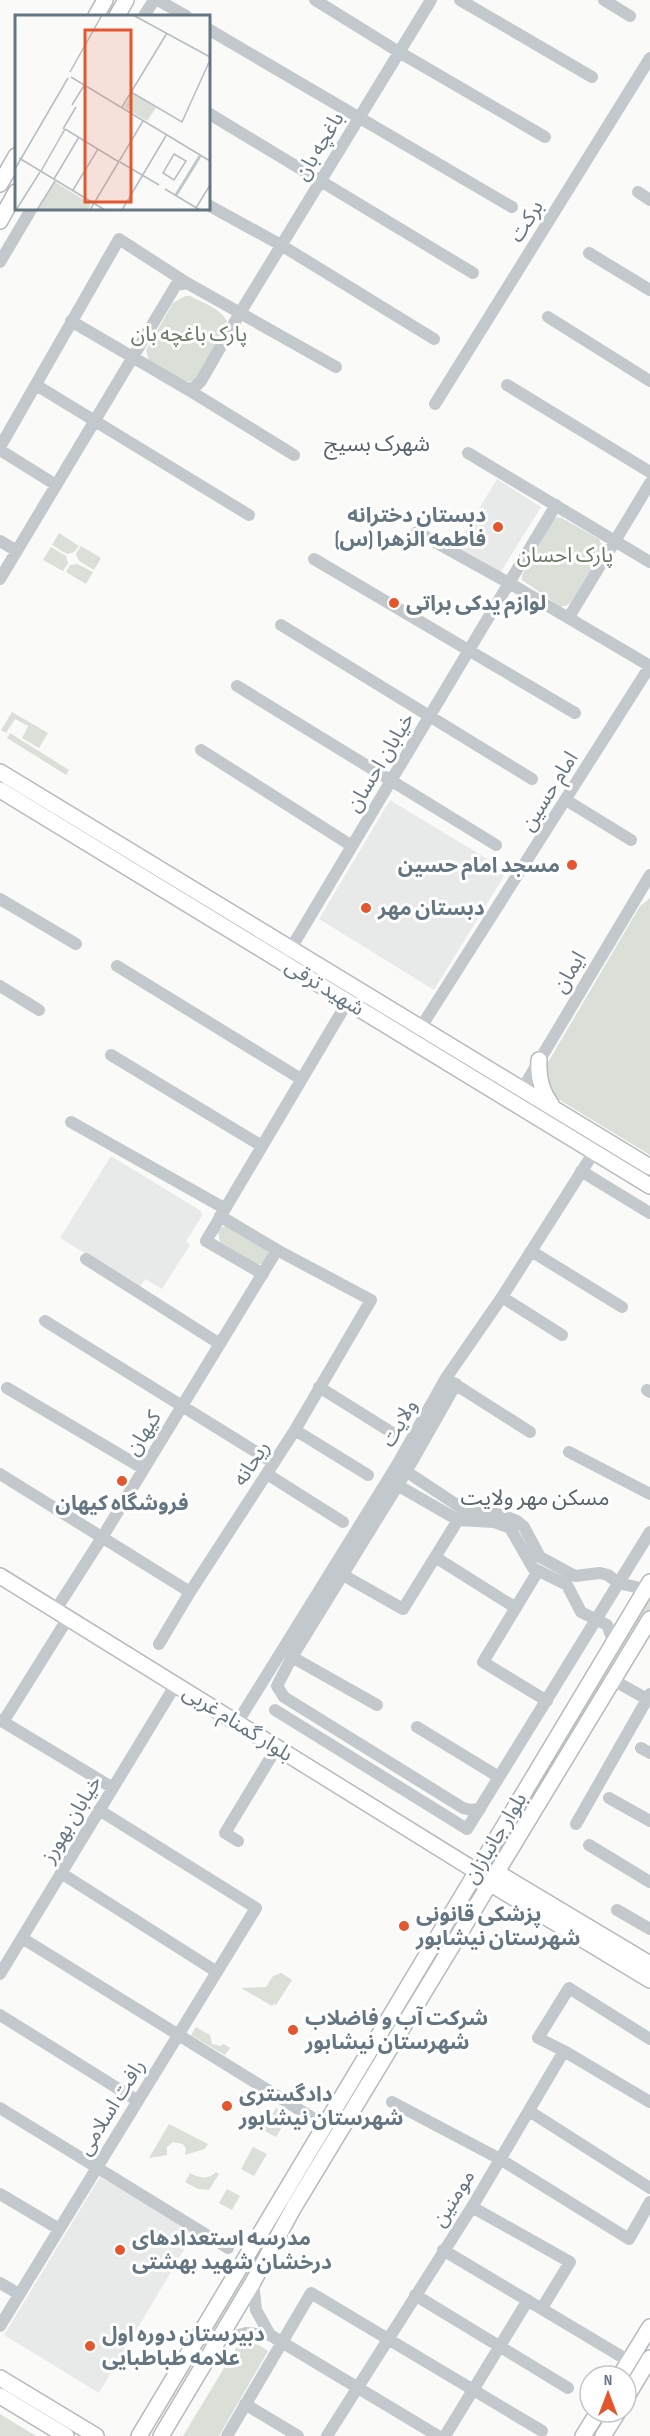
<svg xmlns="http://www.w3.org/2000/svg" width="650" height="2436" viewBox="0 0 650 2436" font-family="'Sofia Sans Condensed','Noto Sans Arabic',sans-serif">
	<rect width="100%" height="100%" fill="#fafaf8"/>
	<path fill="#e8e9e9" d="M497 479 541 507 500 573 456 547Z
		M390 800 507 871 434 990 319 919Z
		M111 1156 201 1211 202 1216 186 1241 190 1245 162 1289 145 1279 140 1287 60 1238Z
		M100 2177 194 2233 99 2393 4 2335Z"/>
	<path fill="#dadfd7" d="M185 296H190C203 303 225 310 228 325L195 381 184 382 149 361 146 350 173 303Z
		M557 517 562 518 599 539 602 545 601 552 571 602 566 606H560L522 580V575L552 521Z
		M59 533 79 546 74 552 67 554 52 545Z
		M81 546 101 558 94 570 79 561 76 554Z
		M51 547 66 556 68 563 63 571 43 560Z
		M77 564 93 572 86 584 66 572 70 565Z
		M12 712 48 733 39 748 22 738 28 726 15 719 6 733 1 730Z
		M10 733 69 770 66 775 7 738Z
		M650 898V1155L548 1093 544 1069 640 906Z
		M300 961 650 1173V1179L296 962Z
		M228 1225 270 1253 264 1264H257L220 1242 218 1232 220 1228Z
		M650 1595V1612L554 1764 564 1746 566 1734Z
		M544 1772 546 1776 536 1793 534 1804 502 1854 498 1851Z
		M281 1973 292 1980 276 2005 274 2004 272 2006 241 1988 266 1987 273 1976Z
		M417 1980 423 1986 149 2436H144Z
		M196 2027 210 2035 212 2044 220 2046 224 2044 230 2048 225 2055 191 2035Z
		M276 2108 289 2115 276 2137 263 2130Z
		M169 2124 208 2144 205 2149 185 2155 186 2149 183 2144 173 2142 167 2147V2155L149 2158Z
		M253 2147 267 2154 254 2176 241 2169Z
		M216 2172 219 2174 209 2190 198 2189 185 2182 190 2173C199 2178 208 2180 216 2172Z
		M227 2189 240 2196 232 2210 219 2203Z
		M247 2342 259 2345 268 2351 219 2436H183L238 2345Z
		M0 2414 36 2436H0Z"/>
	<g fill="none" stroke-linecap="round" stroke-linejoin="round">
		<g stroke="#b5babe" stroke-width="18">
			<path id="major" d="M96 16 105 0
				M117 16 126 0
				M0 184 16 156
				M0 221 16 192
				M0 772 650 1167
				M0 790 650 1186
				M539 1060C538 1076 541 1091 551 1104
				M0 1576 476 1871
				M498 1873 650 1964
				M491 1884 650 1980
				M620 2376 650 2327
				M0 2378 96 2436
				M0 2396 66 2436
				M626 2398 650 2358
				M139 2436 650 1582
				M161 2436 253 2282 294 2207 650 1619
				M583 2436 598 2412
				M603 2436 618 2412"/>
		</g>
		<path stroke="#c3c8cc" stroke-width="12" d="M158 0 186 16
			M315 0 399 52 545 137
			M460 0 592 77
			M604 0 630 16
			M144 16 154 0
			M208 29 512 207
			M208 113 473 273
			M638 192 650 200
			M208 205 281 245 434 339
			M589 253 650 290
			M0 262 32 208
			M548 317 650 381
			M71 321 187 389 195 387 201 381 240 313 431 0
			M36 385 249 515
			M507 385 650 472
			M187 389 294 455
			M435 404 650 58
			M0 447 119 239 187 283
			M0 450 56 485
			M468 453 650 562
			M556 505 509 583 650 666
			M0 541 17 551
			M314 559 575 713
			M0 579 176 285 187 283 336 367
			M569 617 650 483
			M281 625 532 779
			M237 686 496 845
			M201 750 352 846
			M566 800 631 840
			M0 899 76 944
			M287 955 509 583 417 532
			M117 966 301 1079
			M0 986 39 1010
			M421 1027 650 666
			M111 1055 262 1146
			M523 1088 650 875
			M71 1122 224 1208
			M581 1171 650 1213
			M531 1251 622 1307
			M86 1259 220 1344
			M263 1274 206 1241 348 1001
			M502 1297 562 1335
			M45 1321 274 1463
			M450 1381 530 1432
			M456 1384 406 1472 292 1657 277 1686 284 1697 463 1808 471 1810 480 1809
			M319 1387 391 1432
			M7 1388 144 1469
			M647 1390 650 1392
			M295 1430 368 1475
			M569 1452 650 1494
			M401 1468 463 1509 502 1515 517 1521 524 1527 540 1557 575 1576 600 1573 608 1575 618 1583 645 1589
			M0 1474 190 1592
			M267 1474 343 1522
			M392 1482 458 1520 494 1522 510 1528 533 1568 567 1585 581 1612 607 1625 613 1640
			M435 1557 516 1608
			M538 1571 483 1662 547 1701
			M343 1575 403 1609 458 1520
			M55 1611 103 1536 277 1250 220 1216
			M159 1644 190 1592 295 1430 371 1300 277 1250
			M292 1657 377 1705
			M613 1680 647 1699
			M275 1710 467 1829 650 1532
			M0 1720 113 1788
			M3 1722 68 1618
			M237 1723 397 1465 446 1378 502 1297 594 1152
			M417 1727 499 1777
			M641 1748 650 1753
			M609 1798 650 1821
			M576 1824 650 1694
			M238 1841 225 1833 277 1747
			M589 1845 650 1882
			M61 1873 217 1972
			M617 1910 650 1929
			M22 1938 324 2125
			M0 1974 176 1684
			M0 2015 138 2101
			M564 2051 650 2102
			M392 2102 500 2159 629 2239 650 2202
			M0 2108 228 2248
			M529 2111 650 2188
			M0 2194 59 2229
			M472 2207 570 2262 542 2308
			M443 2250 629 2361
			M0 2283 19 2294
			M415 2295 568 2388
			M0 2326 256 1908 99 1810
			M270 2335 438 2436
			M217 2341 246 2333 270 2335 256 2310 253 2282
			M245 2404 298 2436
			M227 2436 311 2293 542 2431
			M327 2436 472 2207 564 2051 538 2038 569 1988 650 2039
			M445 2436 528 2300"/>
		<use href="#major" stroke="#fff" stroke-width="15"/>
	</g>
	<g fill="#e4572e" stroke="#fff" stroke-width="2">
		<circle cx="498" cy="527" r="6"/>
		<circle cx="394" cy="603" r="6"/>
		<circle cx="572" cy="865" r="6"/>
		<circle cx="366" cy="908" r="6"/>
		<circle cx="122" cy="1481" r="6"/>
		<circle cx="404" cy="1926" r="6"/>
		<circle cx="293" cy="2030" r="6"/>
		<circle cx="227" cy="2106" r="6"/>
		<circle cx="120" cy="2250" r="6"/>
		<circle cx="90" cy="2346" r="6"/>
	</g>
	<g text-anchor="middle" stroke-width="6" stroke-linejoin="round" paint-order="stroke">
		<g font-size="21" fill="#657683" stroke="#fff">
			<text transform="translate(319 146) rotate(-59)" y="7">باغچه بان</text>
			<text transform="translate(526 221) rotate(-58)" y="7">برکت</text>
			<text transform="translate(380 762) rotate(-59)" y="7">خیابان احسان</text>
			<text transform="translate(549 791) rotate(-58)" y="7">امام حسین</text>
			<text transform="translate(569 972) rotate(-59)" y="7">ایمان</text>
			<text transform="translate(325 987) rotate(32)" y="7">شهید ترقی</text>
			<text transform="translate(399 1423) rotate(-60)" y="7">ولایت</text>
			<text transform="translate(143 1433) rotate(-58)" y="7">کیهان</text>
			<text transform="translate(251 1463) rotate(-57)" y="7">ریحانه</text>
			<text transform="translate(238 1723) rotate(32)" y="7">بلوار گمنام غربی</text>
			<text transform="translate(71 1819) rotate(-59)" y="7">خیابان بهورز</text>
			<text transform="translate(495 1838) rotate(-59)" y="7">بلوار جانبازان</text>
			<text transform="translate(111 2107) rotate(-58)" y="7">رافت اسلامی</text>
			<text transform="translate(453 2198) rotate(-58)" y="7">مومنین</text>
		</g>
		<g font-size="21" fill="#687a64" stroke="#fff">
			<text x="189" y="341">پارک باغچه بان</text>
			<text x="565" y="562">پارک احسان</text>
		</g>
		<g font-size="21" font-weight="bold" fill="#657683" stroke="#fff" text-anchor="start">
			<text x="486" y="522" text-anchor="end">دبستان دخترانه<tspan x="486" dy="24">فاطمه الزهرا (س)</tspan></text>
			<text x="406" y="610">لوازم یدکی براتی</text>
			<text x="560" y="872" text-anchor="end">مسجد امام حسین</text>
			<text x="378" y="915">دبستان مهر</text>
			<text x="122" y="1510" text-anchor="middle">فروشگاه کیهان</text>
			<text x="416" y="1921">پزشکی قانونی<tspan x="416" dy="24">شهرستان نیشابور</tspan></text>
			<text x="305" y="2025">شرکت آب و فاضلاب<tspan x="305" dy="24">شهرستان نیشابور</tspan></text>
			<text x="239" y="2101">دادگستری<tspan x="239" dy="24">شهرستان نیشابور</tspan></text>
			<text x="132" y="2245">مدرسه استعدادهای<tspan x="132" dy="24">درخشان شهید بهشتی</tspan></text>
			<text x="102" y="2341">دبیرستان دوره اول<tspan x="102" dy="24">علامه طباطبایی</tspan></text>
		</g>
		<g font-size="22" fill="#57646e" stroke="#fff">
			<text x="377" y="451">شهرک بسیج</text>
			<text x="535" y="1505">مسکن مهر ولایت</text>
		</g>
	</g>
	<g transform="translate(15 15)">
		<rect width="195" height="195" fill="#fafaf8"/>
		<path d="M117 78 141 93 132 106 109 92ZM40 167 76 189 73 195H23Z" fill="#dadfd7"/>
		<path fill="none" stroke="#bbc7cb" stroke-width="3" d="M161 180 185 141"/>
		<path fill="none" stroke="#b5bdc2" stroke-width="1.5" d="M118 0 195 42M55 57 87 0M56 62 195 146M116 77 167 107 195 45M57 90 70 69M107 92 152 18M48 114 61 92M50 114 104 147M159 139 171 146 159 165 148 158ZM4 143 90 195M105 147 144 170M0 154 53 63M26 156 50 114 48 118M39 164 64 122M150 174 185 195M58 175 83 134M181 193 195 170M1 195 25 157M22 195 40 166M75 195 128 106M107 195 152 119"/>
		<path fill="#e4572e" fill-opacity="0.15" stroke="#e4572e" stroke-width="3" d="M70 15H116V187H70Z"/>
		<rect width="195" height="195" fill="none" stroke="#657683" stroke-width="3"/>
	</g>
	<g transform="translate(608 2394)"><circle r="28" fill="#ffffff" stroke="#c1c8cd" stroke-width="1.5"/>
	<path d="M0-4.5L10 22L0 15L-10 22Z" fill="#e4572e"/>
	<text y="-9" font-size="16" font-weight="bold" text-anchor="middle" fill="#657683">N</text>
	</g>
</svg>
